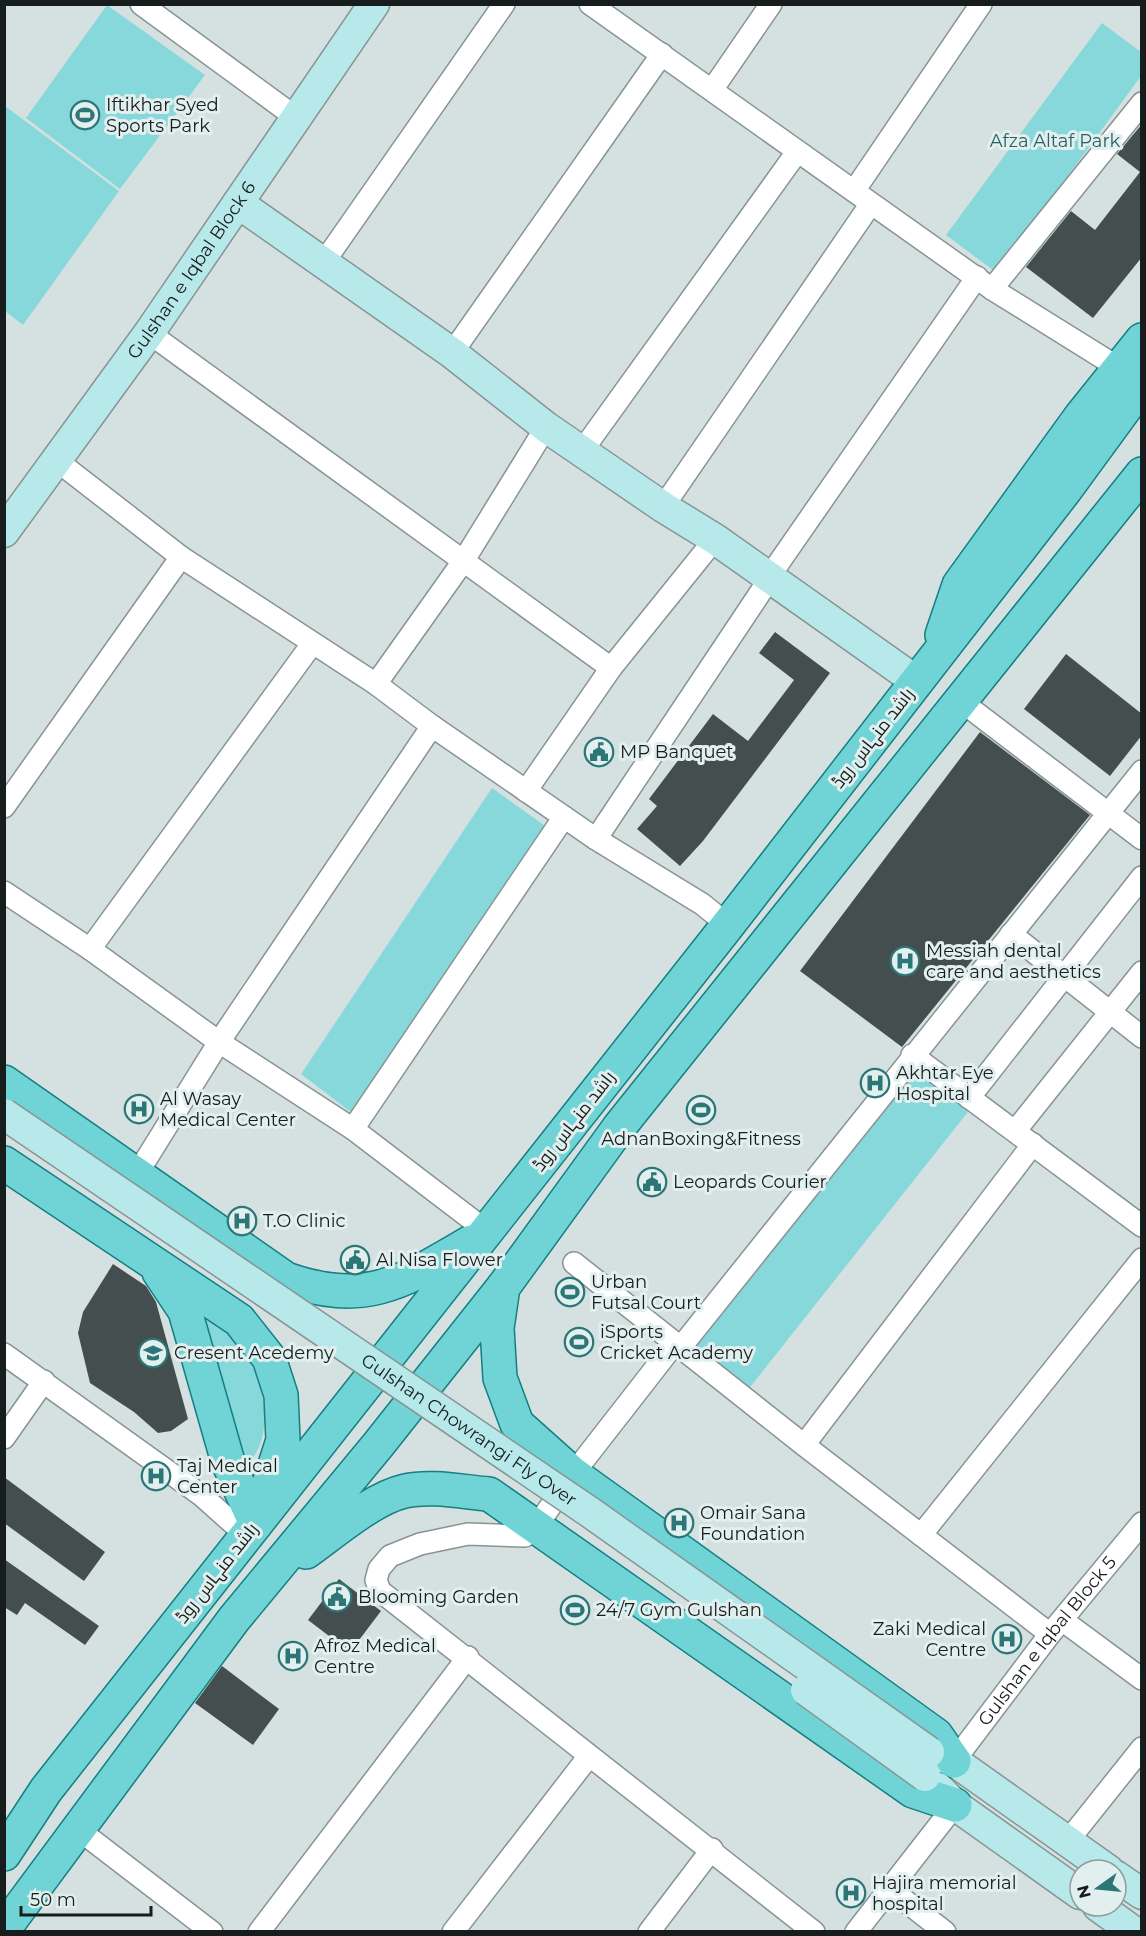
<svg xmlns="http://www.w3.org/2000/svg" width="1146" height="1936" viewBox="0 0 1146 1936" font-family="Montserrat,Cairo,sans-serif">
	<rect width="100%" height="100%" fill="#d5e1e1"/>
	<path fill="#86d8da" d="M107 5 205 75 120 189 26 118Z
		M1102 23 1141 52V76L997 273 946 235Z
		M5 106 119 191 23 325 5 311Z
		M492 788 548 828 356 1116 301 1074Z
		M912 1054 975 1103 743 1396 681 1347Z
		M197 1319C250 1321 290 1429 245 1466Z"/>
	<path fill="#444e4e" d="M1142 124V257L1093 318 1026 267 1071 211 1095 230 1140 172 1117 154Z
		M775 632 830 673 703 841 680 866 637 829 657 806 649 799 713 714 748 741 794 680 759 653Z
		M1066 654 1142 714V735L1110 776 1024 709Z
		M980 732 1090 815 902 1047 800 971Z
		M113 1264 146 1286 156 1302 188 1419 171 1431 158 1433 134 1412 90 1383 78 1333 83 1312Z
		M4 1477 105 1552 84 1581 4 1523Z
		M4 1559 99 1626 85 1645 25 1603 17 1615 4 1607Z
		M339 1579 381 1611 350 1652 308 1620Z
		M222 1666 279 1709 253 1745 195 1703Z"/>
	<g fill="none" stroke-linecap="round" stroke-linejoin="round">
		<g stroke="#889494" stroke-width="24">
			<g id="street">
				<path d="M141 4 298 119"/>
				<path d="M590 4 992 289 1119 368"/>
				<path d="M712 90 771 4"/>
				<path d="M854 191 981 4"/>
				<path d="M324 262 504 4"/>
				<path d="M992 289 1142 103"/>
				<path d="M149 333 611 668"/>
				<path d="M452 353 662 54"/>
				<path d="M582 451 797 152"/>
				<path d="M56 460 181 557 376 684 432 726 596 839 702 904 728 925"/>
				<path d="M663 507 870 205"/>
				<path d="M769 577 977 277"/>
				<path d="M376 684 464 560 546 427"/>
				<path d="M962 702 1142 839"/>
				<path d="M526 791 611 668 715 539"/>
				<path d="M4 807 181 557"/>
				<path d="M596 839 770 578"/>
				<path d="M4 892 90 949 219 1042 353 1129 488 1232"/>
				<path d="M1011 934 1142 1037"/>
				<path d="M90 949 312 644"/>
				<path d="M912 1055 1142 1226"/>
				<path d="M969 1098 1142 877"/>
				<path d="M353 1129 564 817"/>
				<path d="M1016 1130 1142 972"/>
				<path d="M137 1174 219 1042 432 726"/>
				<path d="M574 1263 804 1445 1050 1634"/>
				<path d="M675 1343 573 1474 536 1527 525 1536 468 1534 420 1544 390 1556 379 1569 376 1580 380 1591 814 1932"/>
				<path d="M681 1347 1142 771"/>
				<path d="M4 1354 201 1495 246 1535"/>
				<path d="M4 1438 44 1381"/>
				<path d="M804 1445 1033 1144"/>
				<path d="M921 1535 1142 1259"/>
				<path d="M1062 1620 1142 1679"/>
				<path id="s1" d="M954 1761 1050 1634 1142 1523"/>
				<path d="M79 1830 212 1932"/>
				<path d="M1067 1842 1142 1748"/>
				<path d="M890 1889 945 1932"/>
				<path d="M259 1932 468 1657"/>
				<path d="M453 1932 589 1756"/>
				<path d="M649 1932 712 1849"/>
				<path d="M856 1932 955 1805"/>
			</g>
		</g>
		<g stroke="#889494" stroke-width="33">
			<g id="secondary">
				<path d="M238 203 452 353 546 427 663 507 715 539 916 681"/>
				<path id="s2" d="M4 532 149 333 374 4"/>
				<path d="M931 1753 954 1761 1108 1870"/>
				<path d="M938 1788 955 1805 1080 1894"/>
				<path d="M1116 1876 1142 1894"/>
				<path d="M1098 1906 1134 1932"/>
			</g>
		</g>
		<g stroke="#137f82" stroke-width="36">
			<path id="primary" d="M942 635 959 585 1081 416 1142 340
				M4 1082 286 1279C366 1307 403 1282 471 1242
				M4 1163 239 1320 269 1358 281 1395 283 1440 264 1499
				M159 1272 185 1311 228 1462 256 1524
				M503 1287 497 1328 500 1378 517 1424 573 1474 936 1735 954 1761
				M306 1552C333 1533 373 1498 405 1491 431 1485 463 1492 489 1494L913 1791 955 1805
				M4 1854 46 1790 728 925 1066 489 1142 385
				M4 1929 234 1619 378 1445 504 1286 620 1126 1142 474"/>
		</g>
		<use href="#street" stroke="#fff" stroke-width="21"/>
		<use href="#secondary" stroke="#b8e9ea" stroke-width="30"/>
		<use href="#primary" stroke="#70d3d5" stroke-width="33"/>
		<g stroke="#889494" stroke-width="33" stroke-linecap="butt">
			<g id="secondary-bridge">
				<path id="s3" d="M4 1114 591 1513 929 1752"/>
				<path d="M806 1690 925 1776"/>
			</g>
		</g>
		<use href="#secondary-bridge" stroke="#b8e9ea" stroke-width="30"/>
	</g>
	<defs>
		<g id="stadium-ring" transform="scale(1.5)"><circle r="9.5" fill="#e2efef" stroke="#2c7678" stroke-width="1.5"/><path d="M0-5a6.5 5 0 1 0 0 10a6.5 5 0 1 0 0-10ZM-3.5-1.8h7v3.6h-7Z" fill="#2c7678"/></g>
		<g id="civic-ring" transform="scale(1.5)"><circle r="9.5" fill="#e2efef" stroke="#2c7678" stroke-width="1.5"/><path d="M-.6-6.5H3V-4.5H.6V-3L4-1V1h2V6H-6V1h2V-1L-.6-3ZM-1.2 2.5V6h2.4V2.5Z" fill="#2c7678"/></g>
		<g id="hospital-ring" transform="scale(1.5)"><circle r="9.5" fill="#e2efef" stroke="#2c7678" stroke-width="1.5"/><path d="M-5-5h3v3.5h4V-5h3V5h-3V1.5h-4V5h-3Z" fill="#2c7678"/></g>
		<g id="school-ring" transform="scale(1.5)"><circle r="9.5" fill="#e2efef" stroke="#2c7678" stroke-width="1.5"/><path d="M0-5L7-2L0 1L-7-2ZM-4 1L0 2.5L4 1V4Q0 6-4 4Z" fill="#2c7678"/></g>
	</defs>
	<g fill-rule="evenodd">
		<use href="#stadium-ring" x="85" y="115"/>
		<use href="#civic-ring" x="599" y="752"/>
		<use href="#hospital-ring" x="905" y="961"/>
		<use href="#hospital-ring" x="875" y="1083"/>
		<use href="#hospital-ring" x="139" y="1109"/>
		<use href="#stadium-ring" x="701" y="1110"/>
		<use href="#civic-ring" x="652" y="1182"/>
		<use href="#hospital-ring" x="242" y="1221"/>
		<use href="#civic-ring" x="355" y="1260"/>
		<use href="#stadium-ring" x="570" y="1292"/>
		<use href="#stadium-ring" x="579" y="1342"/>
		<use href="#school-ring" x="153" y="1353"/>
		<use href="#hospital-ring" x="156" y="1476"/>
		<use href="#hospital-ring" x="679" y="1523"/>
		<use href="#civic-ring" x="337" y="1597"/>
		<use href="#stadium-ring" x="575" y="1610"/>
		<use href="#hospital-ring" x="1007" y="1639"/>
		<use href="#hospital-ring" x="293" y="1656"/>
		<use href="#hospital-ring" x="851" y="1893"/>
	</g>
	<g text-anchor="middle" stroke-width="6" stroke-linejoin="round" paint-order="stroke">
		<g font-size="18" fill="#171c1c" stroke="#e2efef" text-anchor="start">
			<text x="106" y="111">Iftikhar Syed<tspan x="106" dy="21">Sports Park</tspan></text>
			<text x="620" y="758">MP Banquet</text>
			<text x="926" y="957">Messiah dental<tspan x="926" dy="21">care and aesthetics</tspan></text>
			<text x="896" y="1079">Akhtar Eye<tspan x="896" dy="21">Hospital</tspan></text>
			<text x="160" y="1105">Al Wasay<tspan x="160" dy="21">Medical Center</tspan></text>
			<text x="701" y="1145" text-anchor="middle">AdnanBoxing&amp;Fitness</text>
			<text x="673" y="1188">Leopards Courier</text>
			<text x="263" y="1227">T.O Clinic</text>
			<text x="376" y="1266">Al Nisa Flower</text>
			<text x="591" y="1288">Urban<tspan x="591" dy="21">Futsal Court</tspan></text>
			<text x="600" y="1338">iSports<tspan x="600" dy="21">Cricket Academy</tspan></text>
			<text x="174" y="1359">Cresent Acedemy</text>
			<text x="177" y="1472">Taj Medical<tspan x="177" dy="21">Center</tspan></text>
			<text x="700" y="1519">Omair Sana<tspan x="700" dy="21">Foundation</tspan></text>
			<text x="358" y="1603">Blooming Garden</text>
			<text x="596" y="1616">24/7 Gym Gulshan</text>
			<text x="986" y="1635" text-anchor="end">Zaki Medical<tspan x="986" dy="21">Centre</tspan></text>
			<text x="314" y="1652">Afroz Medical<tspan x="314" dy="21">Centre</tspan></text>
			<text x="872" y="1889">Hajira memorial<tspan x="872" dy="21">hospital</tspan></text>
		</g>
		<g font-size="18" fill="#296162" stroke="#e2efef">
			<text x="1055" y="147">Afza Altaf Park</text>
		</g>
		<g font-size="18" fill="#171c1c" stroke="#e2efef">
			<text dy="6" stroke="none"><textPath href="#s2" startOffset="322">Gulshan e Iqbal Block 6</textPath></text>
			<text transform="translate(873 738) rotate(-52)" y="6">راشد منہاس روڈ</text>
			<text transform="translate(574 1121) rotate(-52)" y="6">راشد منہاس روڈ</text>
			<text dy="6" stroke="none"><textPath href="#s3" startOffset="562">Gulshan Chowrangi Fly Over</textPath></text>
			<text transform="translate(217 1573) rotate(-52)" y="6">راشد منہاس روڈ</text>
			<text dy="6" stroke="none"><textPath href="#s1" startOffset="152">Gulshan e Iqbal Block 5</textPath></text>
		</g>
	</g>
	<rect width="1146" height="1936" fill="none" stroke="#171c1c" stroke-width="12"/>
	<g transform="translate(1098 1888) rotate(255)"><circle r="28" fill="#e2efef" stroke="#919b9b" stroke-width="1.5"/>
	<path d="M0-4.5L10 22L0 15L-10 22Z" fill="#2c7678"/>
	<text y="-9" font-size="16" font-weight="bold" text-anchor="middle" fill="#171c1c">N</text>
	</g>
	<path d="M21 1906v9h130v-9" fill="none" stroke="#171c1c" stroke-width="3"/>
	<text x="30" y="1906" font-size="18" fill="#171c1c" stroke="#e2efef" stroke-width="4.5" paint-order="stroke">50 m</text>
</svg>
